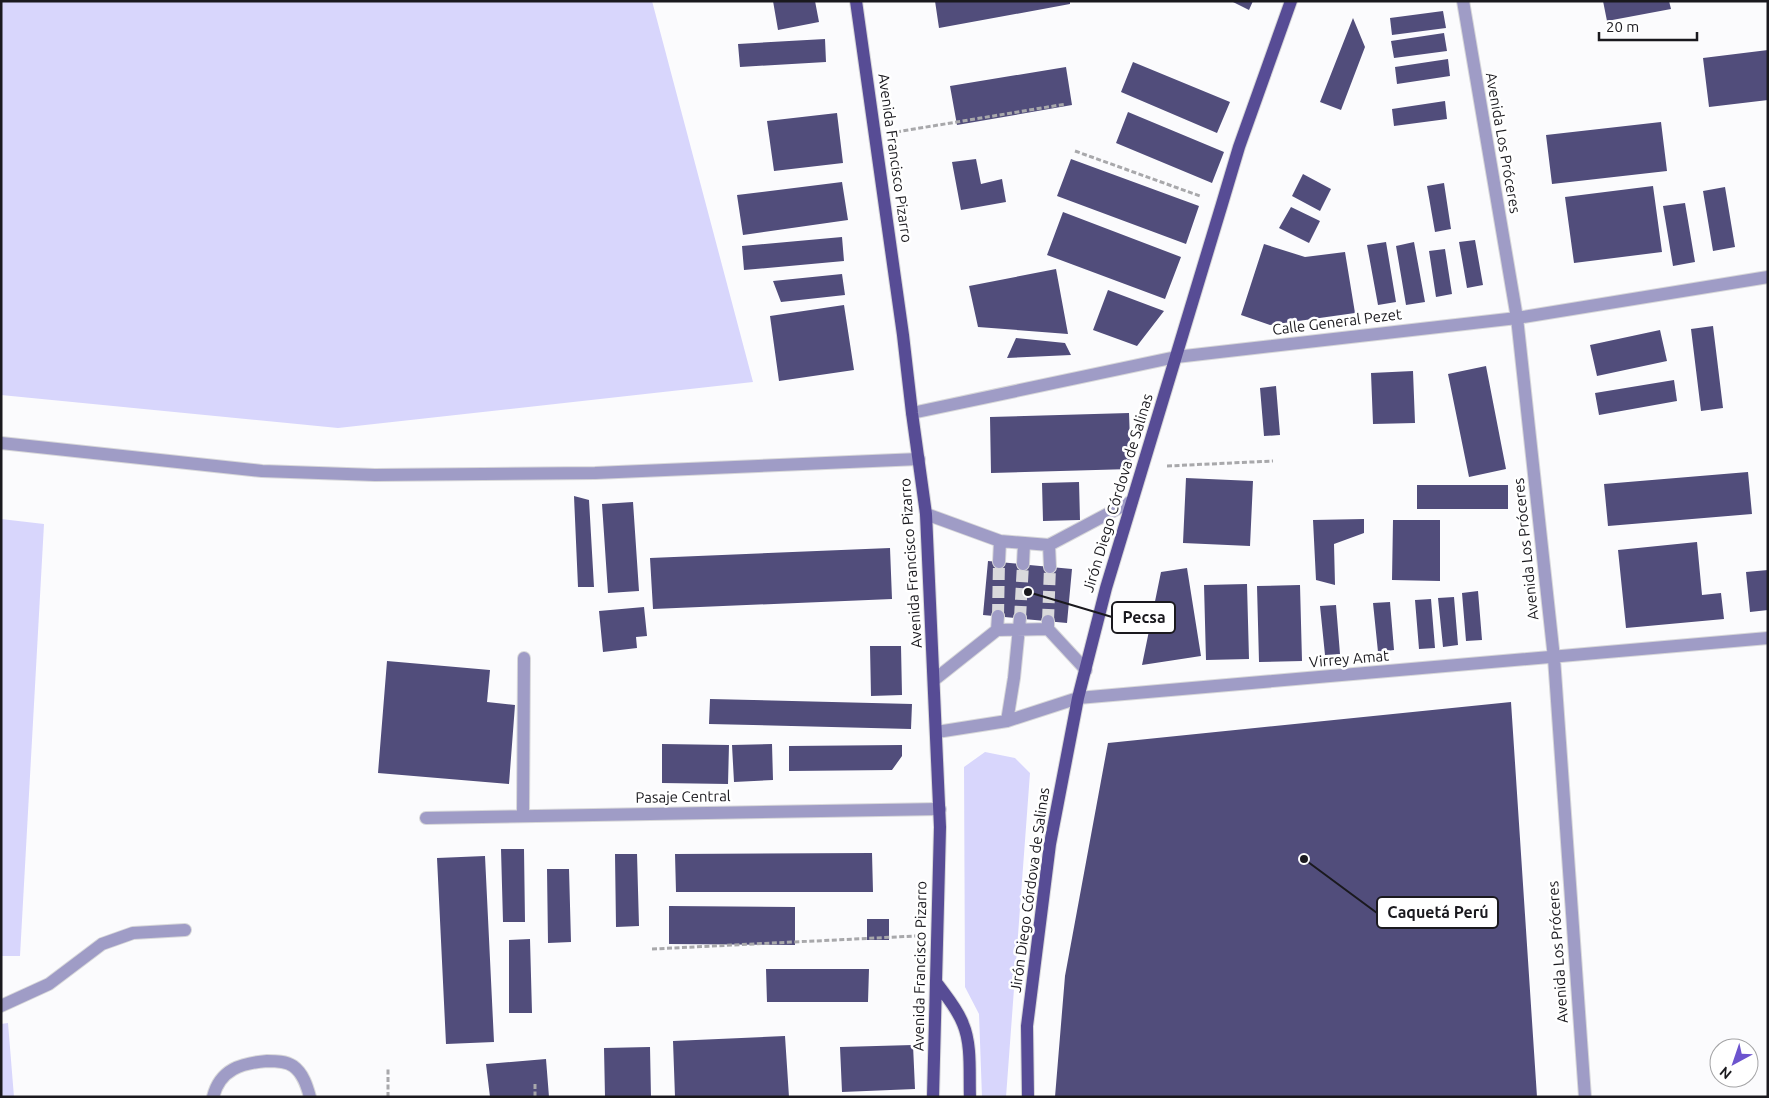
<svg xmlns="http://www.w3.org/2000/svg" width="1769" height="1098" viewBox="0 0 1769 1098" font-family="Ubuntu,sans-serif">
	<rect width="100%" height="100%" fill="#fbfbfd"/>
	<path fill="#d8d6fc" d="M1 1H652L753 382 338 428 1 395Z
		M1 519 44 524 20 956H1Z
		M985 752 1015 758 1030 773 1006 1097H982L979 1014 965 987 964 767Z
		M8 1023 14 1097H1V1024Z"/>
	<path fill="#514d7b" d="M773 1H815L819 22 778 30Z
		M935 1H1070V4L939 28Z
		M1231 1H1253L1249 10Z
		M1603 1H1669L1671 9 1607 21Z
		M1443 11 1446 28 1392 35 1390 18Z
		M1353 18 1365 47 1341 110 1320 102Z
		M1444 33 1447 51 1394 58 1391 41Z
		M825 39 826 62 740 67 738 44Z
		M1768 50V100L1709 107 1703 58Z
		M1448 59 1450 76 1397 84 1395 67Z
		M1133 62 1230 102 1217 133 1121 92Z
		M1066 67 1072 105 957 125 950 86Z
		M1445 101 1447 119 1394 126 1392 109Z
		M1128 112 1224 152 1212 183 1116 143Z
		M837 113 843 163 774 171 767 121Z
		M1661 122 1667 171 1552 184 1546 135Z
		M976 159 981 184 1002 179 1006 202 961 210 952 162Z
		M1071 159 1199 206 1186 244 1057 196Z
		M1303 174 1331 189 1320 211 1292 196Z
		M842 182 848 220 743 235 737 195Z
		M1444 183 1451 229 1435 232 1427 186Z
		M1653 186 1662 252 1574 263 1565 197Z
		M1725 187 1735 247 1713 251 1703 191Z
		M1685 203 1695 262 1673 266 1663 206Z
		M1291 207 1320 221 1309 243 1279 228Z
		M1063 212 1181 257 1165 299 1047 255Z
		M842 237 844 261 744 270 742 246Z
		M1475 240 1483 285 1467 288 1459 242Z
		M1386 242 1396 302 1378 305 1367 245Z
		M1414 242 1425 302 1406 305 1396 246Z
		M1264 244 1305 257 1345 252 1355 313 1270 325 1241 315Z
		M1445 249 1452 294 1436 297 1429 251Z
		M1056 269 1068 334 978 327 969 286Z
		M842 274 845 295 781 302 773 281Z
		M1108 290 1164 311 1137 346 1093 330Z
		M844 305 854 370 779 381 770 316Z
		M1713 326 1723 408 1701 411 1691 329Z
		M1660 330 1667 361 1597 376 1590 345Z
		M1016 338 1065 343 1071 355 1007 358Z
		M1486 366 1506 469 1469 477 1448 374Z
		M1413 371 1415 423 1373 424 1371 373Z
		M1674 380 1677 401 1599 415 1595 393Z
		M1276 386 1280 435 1264 436 1260 388Z
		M1129 413 1131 469 991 473 990 417Z
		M1748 472 1752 514 1608 526 1604 484Z
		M1186 478 1253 481 1250 546 1183 543Z
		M1079 482 1080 520 1043 521 1042 483Z
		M1417 485H1508V509H1417Z
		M574 496 589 500 594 587H578Z
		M633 502 639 591 608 593 602 504Z
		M1364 519V533L1334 544 1335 585 1316 580 1313 520Z
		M1393 520H1440V581L1392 580Z
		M1697 542 1702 595 1721 593 1724 619 1626 628 1618 550Z
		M890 548 892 599 653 609 650 558Z
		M988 561 1072 569 1067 623 983 615Z
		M1187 568 1201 656 1142 665 1161 572Z
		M1768 570V610L1750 612 1746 572Z
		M1247 584 1249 659 1206 660 1204 585Z
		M1300 585 1302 661 1259 662 1257 586Z
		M1478 591 1482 640 1466 641 1462 593Z
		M1454 597 1458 645 1443 647 1438 598Z
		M1431 599 1435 648 1419 649 1415 600Z
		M1390 602 1394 650 1378 652 1373 603Z
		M1336 605 1340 654 1325 655 1320 606Z
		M644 607 647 636 636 637 637 648 603 652 599 611Z
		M870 646H901L902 695 871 696Z
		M387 661 490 670 487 702 515 705 509 784 378 773Z
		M710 699 912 704 911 729 709 724Z
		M1511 702 1537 1097H1055L1065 976 1108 743Z
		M662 744 729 745 728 784 662 783Z
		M772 744 773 780 734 782 732 745Z
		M902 745V756L892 770 789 771V746Z
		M501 849H524L525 922H503Z
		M872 853 873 892H676L675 854Z
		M615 854H637L639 926 616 927Z
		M485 856 494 1042 446 1044 437 858Z
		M547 869H569L571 942 548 943Z
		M669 906 795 907V945L669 944Z
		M867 919H889V940H867Z
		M530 939 532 1013H509V940Z
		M766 969H869L868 1002H767Z
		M785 1036 789 1097H675L673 1041Z
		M913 1045 915 1089 842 1092 840 1047Z
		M650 1047 651 1097H605L604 1048Z
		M546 1059 549 1097H490L486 1064Z"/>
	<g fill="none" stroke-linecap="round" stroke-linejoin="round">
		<path stroke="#d9d9dc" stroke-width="12" stroke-dasharray="12 6" stroke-linecap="butt" d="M998 616 999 562
			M1020 618 1023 564
			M1048 621 1050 567"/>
		<g stroke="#d7d7d9" stroke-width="14">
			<path id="minor" d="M1463 1 1517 318 1554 658 1585 1097
				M912 413 1176 357 1517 318 1768 277
				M1 443 262 471 375 475 595 473 919 459
				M926 514 1000 541 1049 545
				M999 562 1000 541
				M1023 564 1024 543
				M1050 567 1049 545 1132 501
				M1048 621V629L1086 670
				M997 630 1048 629
				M934 680 997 630 998 616
				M1007 721 1014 678 1020 618
				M937 732 1007 721 1078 698 1768 638
				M523 816 524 658
				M426 818 940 809
				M1 1006 49 984 102 944 133 933 185 930
				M213 1097C220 1069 242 1063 267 1061 276 1061 286 1061 293 1066 303 1073 307 1086 310 1097"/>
		</g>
		<g stroke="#d7d7d9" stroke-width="14">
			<path id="major" d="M856 1 903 335 912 413 926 514 940 827 933 1097
				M936 982C945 995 957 1008 963 1024 972 1045 969 1074 970 1097
				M1028 1097 1027 1026 1050 844 1078 698 1106 588 1222 204 1239 147 1291 1"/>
		</g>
		<path stroke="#a8a8ab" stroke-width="3" stroke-dasharray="5 2.5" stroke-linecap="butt" d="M896 132 1066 104
			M1075 151 1200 196
			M1167 466 1273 461
			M652 949 916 936
			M535 1084V1097
			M388 1097V1067"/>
		<use href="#minor" stroke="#9f9cc6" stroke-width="12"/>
		<use href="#major" stroke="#574c95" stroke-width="12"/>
	</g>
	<g text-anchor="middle" stroke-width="5" stroke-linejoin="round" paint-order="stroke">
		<g font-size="15" fill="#1a191e" stroke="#fff">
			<text transform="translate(1503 143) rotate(80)" y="5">Avenida Los Próceres</text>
			<text transform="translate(895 158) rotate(82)" y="5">Avenida Francisco Pizarro</text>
			<text transform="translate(1337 322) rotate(-7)" y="5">Calle General Pezet</text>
			<text transform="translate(1118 493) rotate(-73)" y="5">Jirón Diego Córdova de Salinas</text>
			<text transform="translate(1526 549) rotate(-96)" y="5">Avenida Los Próceres</text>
			<text transform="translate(911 563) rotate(-94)" y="5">Avenida Francisco Pizarro</text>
			<text transform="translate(1349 659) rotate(-5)" y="5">Virrey Amat</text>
			<text transform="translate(683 797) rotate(-1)" y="5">Pasaje Central</text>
			<text transform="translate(1030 890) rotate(-82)" y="5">Jirón Diego Córdova de Salinas</text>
			<text transform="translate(1558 952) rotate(-94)" y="5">Avenida Los Próceres</text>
			<text transform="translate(920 966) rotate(-89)" y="5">Avenida Francisco Pizarro</text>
		</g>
	</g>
	<path fill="none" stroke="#1a191e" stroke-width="2" d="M1028 592L1112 617M1304 859L1377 913"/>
	<g fill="#1a191e" stroke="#fff" stroke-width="2">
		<circle cx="1028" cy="592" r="5"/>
		<circle cx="1304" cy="859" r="5"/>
	</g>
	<g fill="#fff" stroke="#1a191e" stroke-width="2">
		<rect x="1112" y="602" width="63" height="31" rx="5"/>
		<rect x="1377" y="897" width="121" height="31" rx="5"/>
	</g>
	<g font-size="16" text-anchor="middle" font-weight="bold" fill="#1a191e">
		<text x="1144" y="623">Pecsa</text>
		<text x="1438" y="918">Caquetá Perú</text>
	</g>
	<rect width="1769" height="1098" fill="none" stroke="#1a191e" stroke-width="5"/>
	<g transform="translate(1734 1063) rotate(220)"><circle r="24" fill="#ffffff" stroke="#a3a3a5"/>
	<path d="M0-4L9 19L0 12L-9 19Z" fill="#6c54ce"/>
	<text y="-8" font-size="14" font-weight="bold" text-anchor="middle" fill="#1a191e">N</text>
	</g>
	<path d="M1599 32v8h98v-8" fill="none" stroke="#1a191e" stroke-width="2.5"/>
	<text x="1606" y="32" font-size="15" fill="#1a191e" stroke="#ffffff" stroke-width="4" paint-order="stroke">20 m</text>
</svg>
